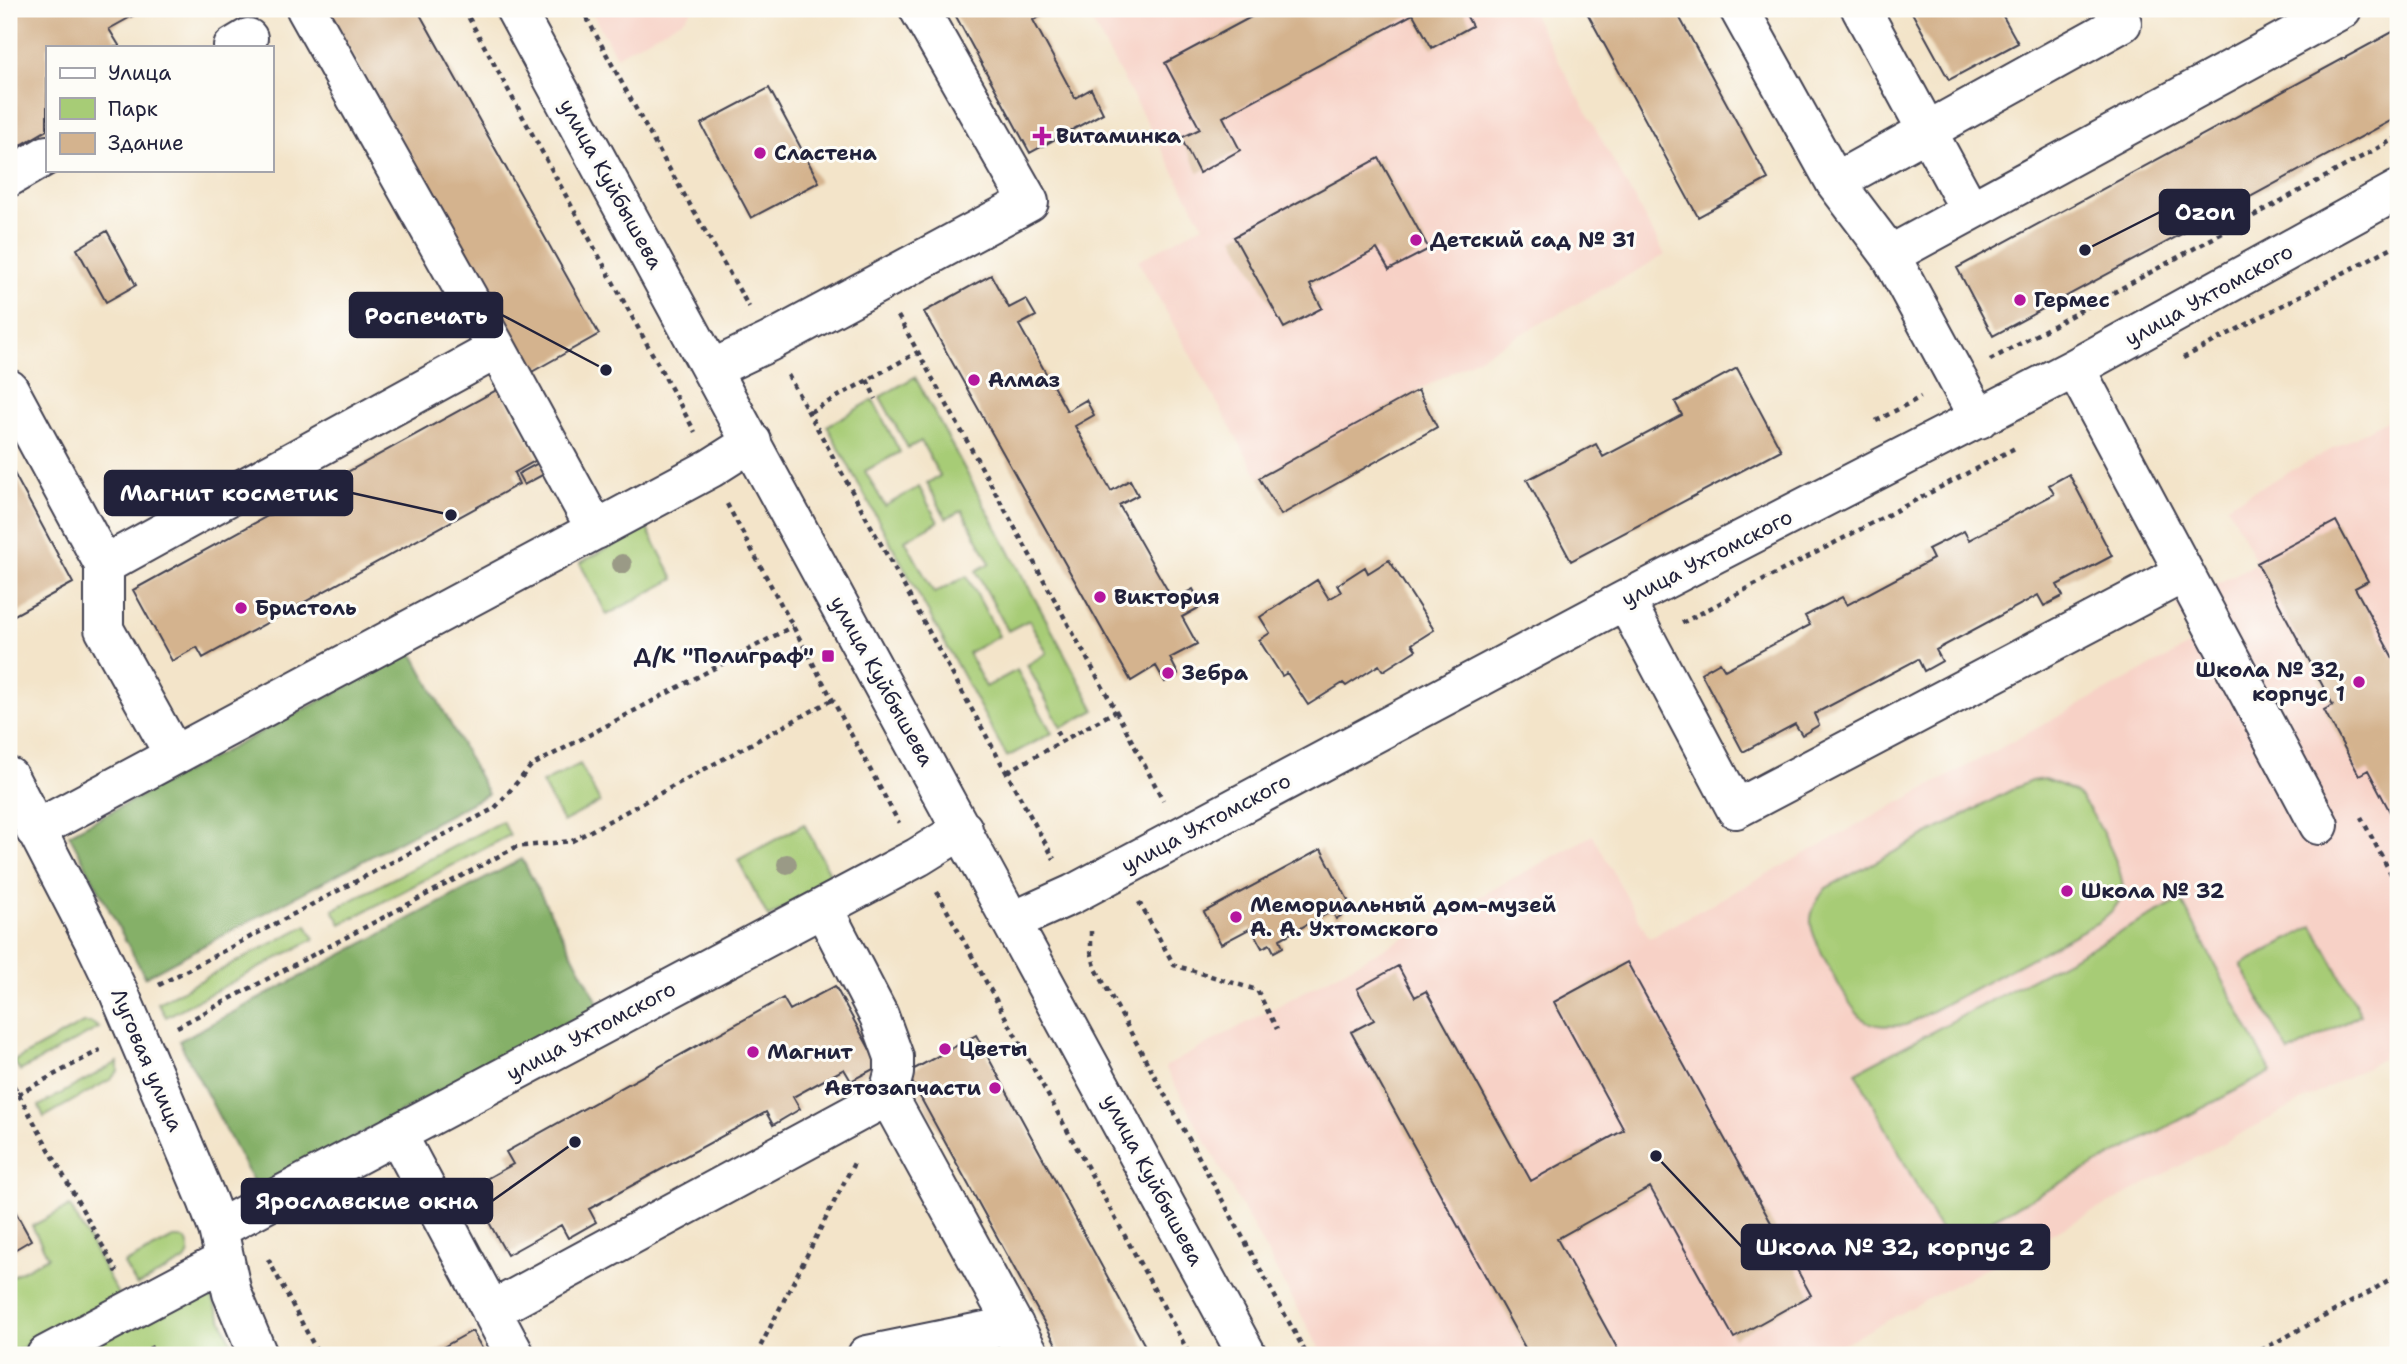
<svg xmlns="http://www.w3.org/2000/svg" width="2407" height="1364" viewBox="0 0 2407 1364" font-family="'Shantell Sans',sans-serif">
	<rect width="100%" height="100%" fill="#fdfcf7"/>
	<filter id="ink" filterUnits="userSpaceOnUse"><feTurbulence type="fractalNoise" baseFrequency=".0143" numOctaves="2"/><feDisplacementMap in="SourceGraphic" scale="14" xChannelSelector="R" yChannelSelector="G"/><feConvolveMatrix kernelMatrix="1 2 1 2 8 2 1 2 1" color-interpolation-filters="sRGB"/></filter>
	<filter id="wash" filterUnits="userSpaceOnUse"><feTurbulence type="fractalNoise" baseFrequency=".00686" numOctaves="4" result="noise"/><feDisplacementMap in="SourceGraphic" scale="28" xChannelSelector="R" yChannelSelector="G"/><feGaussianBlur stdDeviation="1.57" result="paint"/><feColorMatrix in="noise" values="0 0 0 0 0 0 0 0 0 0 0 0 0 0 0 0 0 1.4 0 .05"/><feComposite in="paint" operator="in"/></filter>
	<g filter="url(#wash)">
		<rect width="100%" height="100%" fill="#f3e4c9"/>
		<path fill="#f7d1c6" d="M590 9H693L684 19 616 56Z
			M1085 9H1530L1665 255 1259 478 1138 261 1203 225Z
			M2398 414V1013L2395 1015 2382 1059 1822 1355H1323L1165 1067 1593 835 1649 938 2196 642 2176 605 2257 563 2227 505Z"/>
		<path fill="#a7cc76" stroke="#647758" stroke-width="2" d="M915 377 1095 710 1061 728 1027 665 1047 653 1029 620 1008 631 976 571 990 563 962 510 946 518 927 483 940 476 921 441 908 448 880 397Z
			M873 400 900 452 865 471 885 506 919 487 938 522 905 540 934 593 967 576 999 636 968 653 986 687 1017 670 1052 733 1007 757 827 426Z
			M646 527 674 579 607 615 580 563Z
			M580 764 600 802 563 822 542 783Z
			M2044 779C2056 783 2074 789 2082 799 2095 816 2127 873 2122 893 2119 906 2109 914 2099 922L1906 1025C1893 1026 1875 1028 1863 1019 1851 1011 1811 938 1811 923 1810 910 1818 898 1826 888L2015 788 2031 781Z
			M502 821 510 835 341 924 333 910Z
			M804 824 834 881 768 917 738 860Z
			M2181 900 2271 1072 1947 1243 1856 1072Z
			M307 925 314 939 166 1017 158 1003Z
			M2313 926 2361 1014 2289 1053 2241 965Z
			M83 1023H92L99 1028 20 1071 14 1061Z
			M118 1062V1071L111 1079 44 1117 39 1106Z
			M70 1206 119 1296 9 1355V1278L48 1257 32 1226Z
			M173 1238H180L186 1240C190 1250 191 1253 184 1261L137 1286 124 1264Z
			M201 1289 212 1298 237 1355H71Z"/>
		<path fill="#85b067" stroke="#546951" stroke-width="2" d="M412 652 488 794 145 977 69 834Z
			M522 859 600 1006 257 1189 179 1041Z"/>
		<g id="blocks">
			<path fill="#d4b38e" d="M9 9H145L109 29 120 47H47V130L9 152Z
				M327 9H417L599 334 530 373Z
				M952 9H1047L1049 12 1033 20 1075 98 1091 89 1103 113 1030 153Z
				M1266 9H1463L1472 26 1432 48 1413 14 1223 117 1240 150 1199 173 1181 138 1200 129 1165 63Z
				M1585 9H1675L1768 179 1698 217Z
				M1910 9H1999L2018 43 1949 80Z
				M2398 29V117L1993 336 1957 268Z
				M769 88 819 182 751 218 701 124Z
				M1379 158 1429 249 1389 270 1377 249 1310 285 1322 308 1284 328 1234 237Z
				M107 231 136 285 106 302 77 249Z
				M991 275 1009 308 1026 299 1036 316 1019 325 1067 411 1086 400 1094 415 1075 426 1111 491 1130 480 1138 495 1119 505 1173 600 1193 589 1202 606 1182 617 1197 644 1170 658 1178 674 1165 682 1156 666 1131 681 924 312Z
				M1737 368 1781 450 1571 561 1527 480 1596 444 1603 457 1682 415 1675 402Z
				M500 388 538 459 514 473 519 484 203 658 197 647 172 661 133 590Z
				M1418 390 1437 427 1281 515 1259 478Z
				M540 462 546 473 524 485 518 474Z
				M9 464 73 583 9 618Z
				M2069 474 2112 556 2057 585 2063 596 2044 606 2038 595 1936 650 1942 661 1924 671 1918 659 1814 714 1819 725 1802 735 1795 724 1743 752 1701 673 1720 662 1725 670 1810 625 1805 616 1842 597 1847 605 1933 559 1928 549 1964 531 1969 540 2054 494 2049 485Z
				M2336 521 2368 581 2355 588 2393 658 2398 655V827L2368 770 2359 775 2324 710 2333 705 2257 563Z
				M1389 560 1434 630 1412 644 1416 650 1383 671 1379 665 1346 686 1343 683 1308 705 1287 673 1282 676 1259 640 1270 633 1260 617 1317 580 1329 599 1341 592 1337 585 1365 567 1368 573Z
				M1321 849 1349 902 1342 906 1345 913 1336 919 1332 911 1280 939 1283 947 1274 952 1270 944 1262 948 1251 928 1221 944 1204 912Z
				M1627 962 1811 1295 1734 1338 1650 1187 1557 1239 1621 1355H1529L1351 1032 1374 1020 1357 989 1398 966 1415 997 1426 991 1531 1181 1624 1130 1554 1002Z
				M835 986 879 1066 851 1081 844 1069 793 1097 800 1109 773 1125 766 1112 589 1209 596 1222 568 1238 561 1225 507 1255 470 1188 513 1164 506 1152 783 998 790 1010Z
				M976 1035 1150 1355H1062L907 1073Z
				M9 1200 31 1240 9 1253Z
				M472 1331 486 1355H429Z"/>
		</g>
	</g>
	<g filter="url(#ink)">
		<use href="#blocks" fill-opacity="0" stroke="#413f50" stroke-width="2"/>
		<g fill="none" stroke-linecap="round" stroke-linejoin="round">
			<g stroke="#413f50" stroke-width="42">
				<path id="minor" d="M306 9 497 349 596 530
					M515 9 1247 1355
					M1739 9 1835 182 1890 255 1979 419
					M1861 9 1970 210
					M233 47 248 38
					M9 177 47 155
					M1835 182 2122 23 2114 9
					M1890 255 2342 9
					M2075 368 2319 825
					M712 369 769 342 1029 202 919 9
					M9 389 104 565V629L174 755
					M104 565 497 349
					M1625 600 1736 809 2184 573
					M9 777 94 941 119 993 207 1200 218 1229 232 1293 258 1355
					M35 830 711 468 752 442
					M823 908 879 1016 894 1057V1073L888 1096
					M1013 921 1073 894 1625 600 2075 368 2398 190
					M397 1134 515 1355
					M218 1229 918 857 963 829
					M491 1311 888 1096 1030 1355
					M46 1355 225 1260
					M867 1355 1014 1325"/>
			</g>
			<path stroke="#413f50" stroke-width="4.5" stroke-dasharray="5 5" stroke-linecap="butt" d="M464 9 695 432
				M582 9 655 144 749 307
				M898 316 1116 711 1007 772
				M2183 358 2398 244
				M1990 360 2398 137
				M788 375 1054 859
				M867 380 876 399
				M810 412 918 352
				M1876 421 1921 397
				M727 504 899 823
				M1682 623 2015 448
				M1116 711 1163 800
				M1056 731 1062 741
				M2361 817 2398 887
				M937 892 1190 1355
				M1139 902 1174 965 1257 990 1277 1029
				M1091 931V951L1095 967 1307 1355
				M159 985 495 808 531 766 793 626
				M177 1027 516 847 572 841 832 700
				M9 1077 117 1272
				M9 1099 100 1050
				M268 1259 319 1355
				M150 1346 154 1355
				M756 1355 854 1163
				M2252 1355 2370 1292 2398 1274"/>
			<use href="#minor" stroke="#fff" stroke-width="38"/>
		</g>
		<g fill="#9a9a86">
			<circle cx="622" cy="564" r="10"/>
			<circle cx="787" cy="864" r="10"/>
		</g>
	</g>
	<g fill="#b5179e" stroke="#fdfcf7" stroke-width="2.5">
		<path d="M1038.5 125.5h7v7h7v7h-7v7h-7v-7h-7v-7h7z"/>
		<circle cx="760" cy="153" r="7"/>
		<circle cx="1416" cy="240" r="7"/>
		<circle cx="2020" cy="300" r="7"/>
		<circle cx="974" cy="380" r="7"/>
		<circle cx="1100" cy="597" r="7"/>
		<circle cx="241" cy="608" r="7"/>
		<rect x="821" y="649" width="14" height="14" rx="3.5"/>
		<circle cx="1168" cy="673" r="7"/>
		<circle cx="2359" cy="682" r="7"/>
		<circle cx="2067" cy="891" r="7"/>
		<circle cx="1236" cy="917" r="7"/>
		<circle cx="945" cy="1049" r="7"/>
		<circle cx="753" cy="1052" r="7"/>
		<circle cx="995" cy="1088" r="7"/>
	</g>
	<g text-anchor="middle" stroke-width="6" stroke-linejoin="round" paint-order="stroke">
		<g font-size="21" font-weight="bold" fill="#22223b" stroke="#fdfcf7" text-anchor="start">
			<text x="1056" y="143">Витаминка</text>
			<text x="774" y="160">Сластена</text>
			<text x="1430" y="247">Детский сад № 31</text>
			<text x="2034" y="307">Гермес</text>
			<text x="988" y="387">Алмаз</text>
			<text x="1114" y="604">Виктория</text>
			<text x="255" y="615">Бристоль</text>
			<text x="814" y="663" text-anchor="end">Д/К "Полиграф"</text>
			<text x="2345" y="677" text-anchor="end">Школа № 32,<tspan x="2345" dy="24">корпус 1</tspan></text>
			<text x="1182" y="680">Зебра</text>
			<text x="2081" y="898">Школа № 32</text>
			<text x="1250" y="912">Мемориальный дом-музей<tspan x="1250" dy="24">А. А. Ухтомского</tspan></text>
			<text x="959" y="1056">Цветы</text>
			<text x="767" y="1059">Магнит</text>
			<text x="981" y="1095" text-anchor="end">Автозапчасти</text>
		</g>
		<g font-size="21" fill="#22223b" stroke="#fdfcf7">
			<text transform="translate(611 184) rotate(61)" y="7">улица Куйбышева</text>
			<text transform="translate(2209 295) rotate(-29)" y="7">улица Ухтомского</text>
			<text transform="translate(1707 558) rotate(-27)" y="7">улица Ухтомского</text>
			<text transform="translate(882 681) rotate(61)" y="7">улица Куйбышева</text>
			<text transform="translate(1206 823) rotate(-28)" y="7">улица Ухтомского</text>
			<text transform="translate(591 1031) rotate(-28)" y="7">улица Ухтомского</text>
			<text transform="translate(147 1060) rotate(67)" y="7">Луговая улица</text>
			<text transform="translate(1153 1180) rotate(62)" y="7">улица Куйбышева</text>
		</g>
	</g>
	<path fill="none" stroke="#22223b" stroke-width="2.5" d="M2085 250L2160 212M606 370L502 315M451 515L352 493M575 1142L492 1201M1656 1156L1742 1247"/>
	<g fill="#22223b" stroke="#fdfcf7" stroke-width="2.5">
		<circle cx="2085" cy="250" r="7"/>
		<circle cx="606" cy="370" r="7"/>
		<circle cx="451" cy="515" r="7"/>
		<circle cx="575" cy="1142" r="7"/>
		<circle cx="1656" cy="1156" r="7"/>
	</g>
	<g fill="#22223b" stroke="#22223b" stroke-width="2.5">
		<rect x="2160" y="190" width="89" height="44" rx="7"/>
		<rect x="350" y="293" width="152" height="44" rx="7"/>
		<rect x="105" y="471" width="247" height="44" rx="7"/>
		<rect x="242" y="1179" width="250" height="44" rx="7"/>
		<rect x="1742" y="1225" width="307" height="44" rx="7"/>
	</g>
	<g font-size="23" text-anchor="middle" font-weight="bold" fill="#fff">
		<text x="2205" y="220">Ozon</text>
		<text x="426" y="324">Роспечать</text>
		<text x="229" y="501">Магнит косметик</text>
		<text x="367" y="1209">Ярославские окна</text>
		<text x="1895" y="1255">Школа № 32, корпус 2</text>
	</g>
	<rect width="2407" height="1364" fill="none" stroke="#fdfcf7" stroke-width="35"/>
	<rect x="46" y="46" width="228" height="126" fill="#fdfcf7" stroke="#a5a5ac" stroke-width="2"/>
	<rect x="60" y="68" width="35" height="10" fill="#ffffff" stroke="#a5a5ac" stroke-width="2"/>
	<text x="108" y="80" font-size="21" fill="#22223b">Улица</text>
	<rect x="60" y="98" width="35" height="21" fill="#a7cc76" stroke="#a5a5ac" stroke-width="2"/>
	<text x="108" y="116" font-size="21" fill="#22223b">Парк</text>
	<rect x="60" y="133" width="35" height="21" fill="#d4b38e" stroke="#a5a5ac" stroke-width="2"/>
	<text x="108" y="150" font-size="21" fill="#22223b">Здание</text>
</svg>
